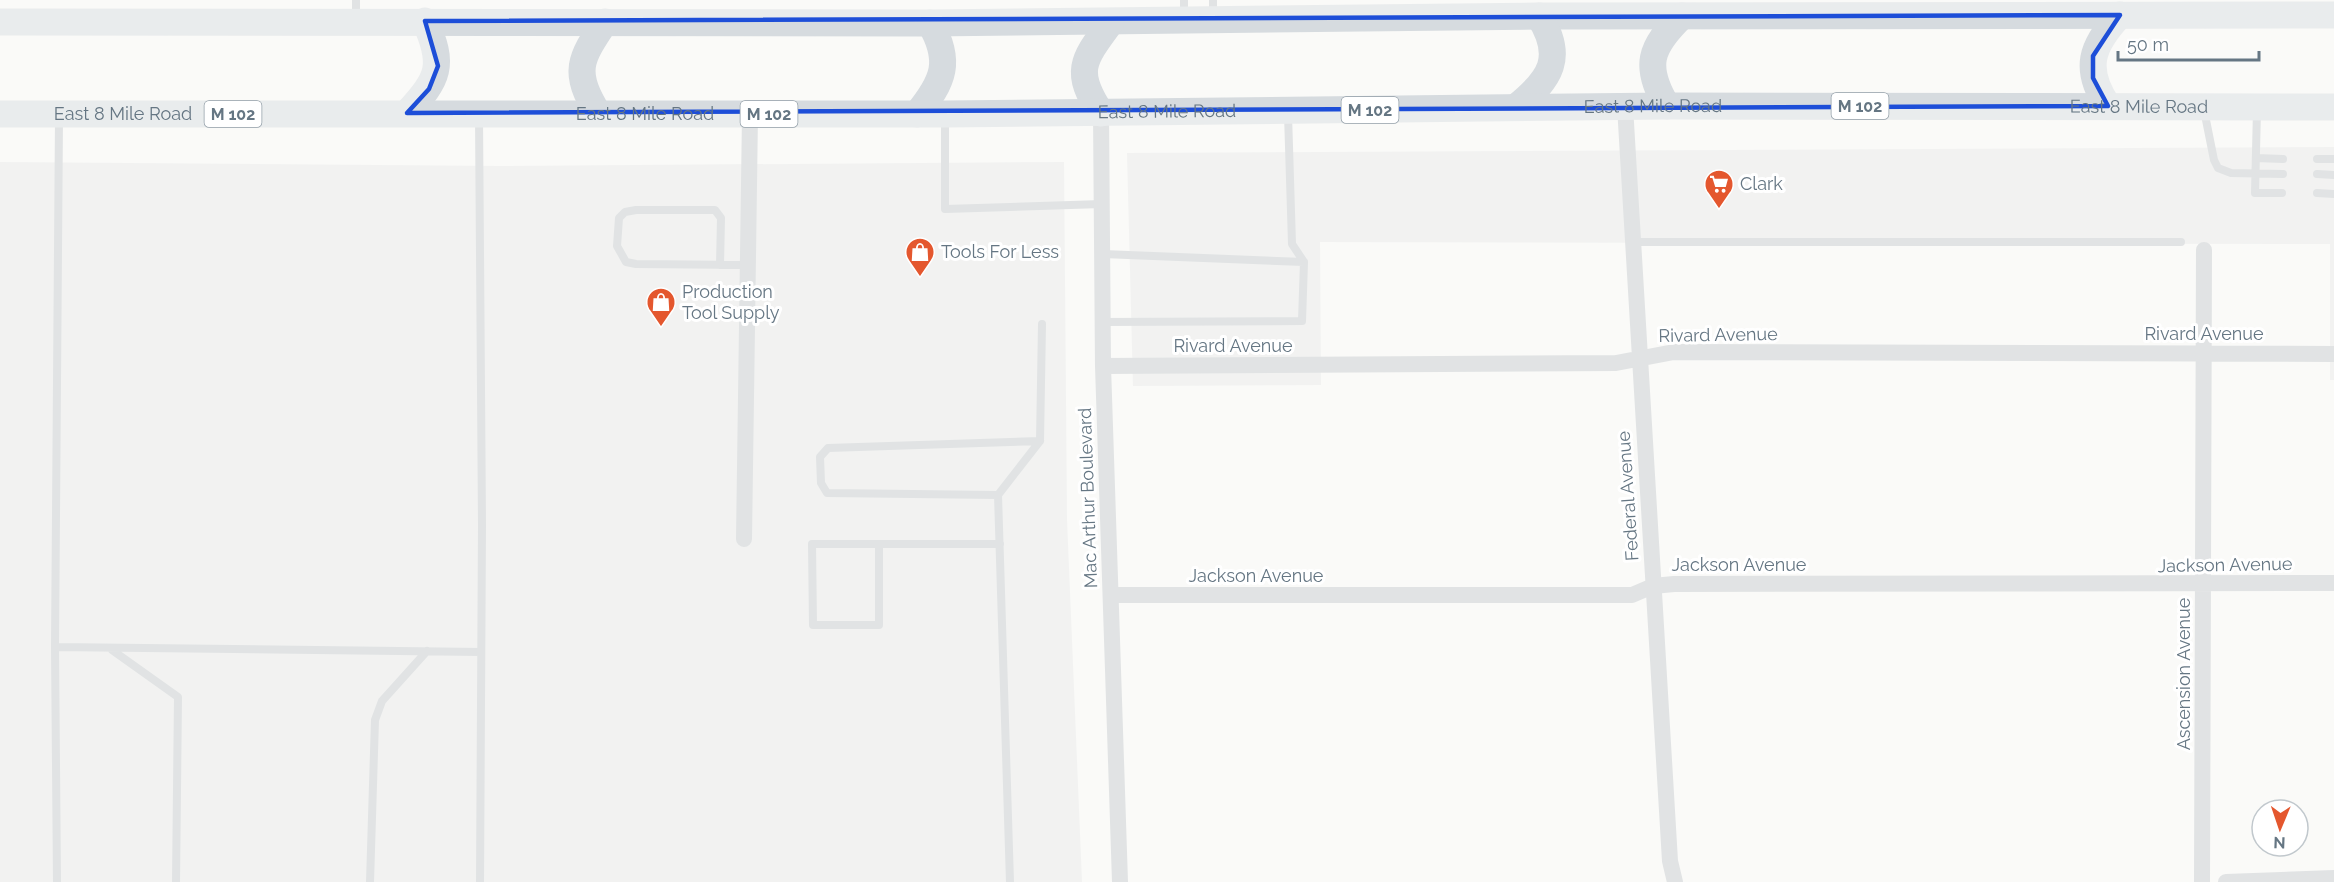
<svg xmlns="http://www.w3.org/2000/svg" width="2334" height="882" viewBox="0 0 2334 882" font-family="Raleway,sans-serif">
	<rect width="100%" height="100%" fill="#fafaf8"/>
	<path fill="#e8e9e9" d="M2334 147V380H2330V244L1320 242 1321 385 1133 386 1127 153Z
		M0 162 499 166 1064 162 1067 520 1082 882H0Z"/>
	<g fill="none" stroke-linecap="round" stroke-linejoin="round">
		<path stroke="#c3c8cc" stroke-width="8" d="M356 0V18
			M1213 17V0
			M1184 18V0
			M2204 110 2214 160 2218 168 2231 173 2283 174
			M2257 110 2255 193H2282
			M479 117 482 525 480 882
			M945 117V209L1102 204
			M2256 158 2283 159
			M2317 159H2334
			M2317 174 2334 175
			M2317 193 2334 194
			M1633 242H2181
			M1103 254 1304 262
			M720 265 721 218 715 210H636L625 212 619 218 617 246 626 262 636 264 748 265
			M1103 322 1302 321 1304 262 1292 244 1288 114
			M998 495 1040 441
			M879 544V625H813L812 544H1000
			M55 647 481 652
			M112 650 178 697 176 882
			M57 882 55 647 59 118
			M370 882 375 720 382 701 427 651
			M1010 882 998 495 827 493 821 483 820 457 828 448 1040 441 1042 324"/>
		<path stroke="#c3c8cc" stroke-width="16" d="M1625 106 1670 861 1675 882
			M1101 113 1103 366 1120 882
			M1103 366 1616 363 1674 352 2334 354
			M744 539 750 114
			M1111 595H1632L1653 586 1674 584 2334 583
			M2202 882 2204 250
			M2226 882 2334 878"/>
		<g stroke="#d6dbdf" stroke-width="27">
			<path d="M0 22 930 23 1539 16 2334 15"/>
			<path d="M1667 106C1643 66 1650 47 1682 16"/>
			<path d="M2108 106C2083 69 2091 46 2120 15"/>
			<path d="M1516 107C1551 79 1565 57 1539 16"/>
			<path d="M407 113C439 78 445 66 425 21"/>
			<path d="M598 113C572 72 580 59 605 22"/>
			<path d="M1101 113C1073 71 1083 60 1111 22"/>
			<path id="s1" d="M0 114H945L1667 106 2334 107"/>
			<path d="M917 114C944 81 952 61 930 23"/>
		</g>
	</g>
	<path d="M0 0H2334V882H0ZM2120 15 2093 56V78L2108 106 407 113 429 89 438 66 425 21Z" fill="#fafaf8" fill-opacity=".55" fill-rule="evenodd"/>
	<path fill="none" stroke="#1d4ed8" stroke-width="4.5" stroke-linejoin="round" d="M2120 15 2093 56V78L2108 106 407 113 429 89 438 66 425 21Z"/>
	<defs>
		<g id="supermarket-pin" transform="scale(1.5)"><path d="M0 17L-7.5 6A9.5 9.5 0 1 1 7.5 6Z" fill="#e4572e" stroke="#fff"/><path d="M-6-5.5h2.5l.6 2H6L4.5 2H-2.5L-4.4-4H-6ZM-1.5 3.2a1.3 1.3 0 1 0 .1 0ZM3 3.2a1.3 1.3 0 1 0 .1 0Z" fill="#fff"/></g>
		<g id="shop-pin" transform="scale(1.5)"><path d="M0 17L-7.5 6A9.5 9.5 0 1 1 7.5 6Z" fill="#e4572e" stroke="#fff"/><path d="M-5-2.5h2.3a2.7 3.5 0 0 1 5.4 0H5L5.5 6h-11ZM-1.5-2.5h3a1.5 2.3 0 0 0-3 0Z" fill="#fff"/></g>
	</defs>
	<g fill-rule="evenodd">
		<use href="#supermarket-pin" x="1719" y="184"/>
		<use href="#shop-pin" x="920" y="252"/>
		<use href="#shop-pin" x="661" y="302"/>
	</g>
	<g text-anchor="middle" stroke-width="6" stroke-linejoin="round" paint-order="stroke">
		<g fill="#fff" stroke="#939fa8" stroke-width="1.5">
			<rect x="1831.5" y="93" width="57" height="26" rx="4.5"/>
			<rect x="1341.5" y="97" width="57" height="26" rx="4.5"/>
			<rect x="204.5" y="101" width="57" height="26" rx="4.5"/>
			<rect x="740.5" y="101" width="57" height="26" rx="4.5"/>
		</g>
		<g font-size="16" font-weight="bold" fill="#657683">
			<text x="1860" y="112">M 102</text>
			<text x="1370" y="116">M 102</text>
			<text x="233" y="120">M 102</text>
			<text x="769" y="120">M 102</text>
		</g>
		<g font-size="18" fill="#657683" stroke="#fff">
			<text dy="6" stroke="none"><textPath href="#s1" startOffset="1653">East 8 Mile Road</textPath></text>
			<text dy="6" stroke="none"><textPath href="#s1" startOffset="2139">East 8 Mile Road</textPath></text>
			<text dy="6" stroke="none"><textPath href="#s1" startOffset="1167">East 8 Mile Road</textPath></text>
			<text dy="6" stroke="none"><textPath href="#s1" startOffset="645">East 8 Mile Road</textPath></text>
			<text dy="6" stroke="none"><textPath href="#s1" startOffset="123">East 8 Mile Road</textPath></text>
			<text x="2204" y="340">Rivard Avenue</text>
			<text transform="translate(1718 335) rotate(-1)" y="6">Rivard Avenue</text>
			<text x="1233" y="352">Rivard Avenue</text>
			<text transform="translate(1628 496) rotate(-94)" y="6">Federal Avenue</text>
			<text transform="translate(1088 498) rotate(-92)" y="6">Mac Arthur Boulevard</text>
			<text x="1739" y="571">Jackson Avenue</text>
			<text transform="translate(2225 565) rotate(-1)" y="6">Jackson Avenue</text>
			<text x="1256" y="582">Jackson Avenue</text>
			<text transform="translate(2184 674) rotate(-90)" y="6">Ascension Avenue</text>
		</g>
		<g font-size="18" fill="#657683" stroke="#fff" text-anchor="start">
			<text x="1740" y="190">Clark</text>
			<text x="941" y="258">Tools For Less</text>
			<text x="682" y="298">Production<tspan x="682" dy="21">Tool Supply</tspan></text>
		</g>
	</g>
	<g transform="translate(2280 828) rotate(182)"><circle r="28" fill="#ffffff" stroke="#c1c8cd" stroke-width="1.5"/>
	<path d="M0-4.5L10 22L0 15L-10 22Z" fill="#e4572e"/>
	<text y="-9" font-size="16" font-weight="bold" text-anchor="middle" fill="#657683">N</text>
	</g>
	<path d="M2118 51v9h141v-9" fill="none" stroke="#657683" stroke-width="3"/>
	<text x="2127" y="51" font-size="18" fill="#657683" stroke="#ffffff" stroke-width="4.5" paint-order="stroke">50 m</text>
</svg>
